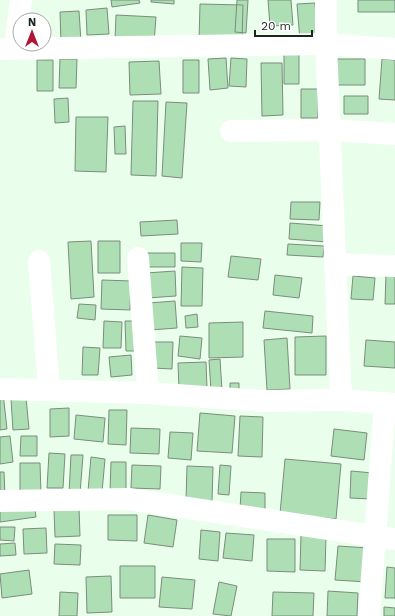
<svg xmlns="http://www.w3.org/2000/svg" width="395" height="616" viewBox="0 0 395 616" font-family="'Work Sans',sans-serif">
	<rect width="100%" height="100%" fill="#eafeec"/>
	<path fill="#aedfb4" stroke="#7b8d7d" d="M111 0H139L140 3 112 7Z
		M151 0H174V4L151 2Z
		M237 0H248L246 33 235 32Z
		M268 0H291L293 25 270 26Z
		M358 0H395V12H358Z
		M315 3 318 40 300 41 297 4Z
		M200 4 243 5 242 42 199 41Z
		M107 8 109 34 87 35 86 10Z
		M79 11 81 42 61 43 60 12Z
		M116 15 156 17 154 43 115 40Z
		M284 53H299V84H284Z
		M226 58 228 88 210 90 208 59Z
		M231 58 247 59 246 87 229 86Z
		M60 59H77L76 88H59Z
		M337 59H365V85H337Z
		M382 59 395 60V100L379 99Z
		M37 60H53V91H37Z
		M183 60H199V93H183Z
		M159 61 161 94 130 95 129 62Z
		M261 63H282L283 115 262 116Z
		M301 89H318V118H301Z
		M344 96H368V114H344Z
		M68 98 69 122 55 123 54 99Z
		M133 101H158L156 176 131 175Z
		M166 102 187 103 182 178 162 176Z
		M76 117H108L106 172 75 171Z
		M125 126 126 154H115L114 127Z
		M291 202H320L319 220 290 219Z
		M177 220 178 234 141 236 140 222Z
		M290 223 328 226 327 242 289 239Z
		M91 241 94 297 71 299 68 242Z
		M98 241H120V273H98Z
		M181 243H202L201 262 181 261Z
		M288 244 324 246 323 257 287 255Z
		M146 253H175V267H146Z
		M231 256 261 259 258 280 228 277Z
		M182 267 203 268 202 306H181Z
		M175 271 176 296 147 298 146 273Z
		M386 274H395V304H385Z
		M275 275 302 278 299 298 273 295Z
		M353 276 375 278 373 300 351 299Z
		M102 280 131 281 130 310 101 309Z
		M175 301 177 328 150 330 148 303Z
		M79 304 96 305 95 320 77 318Z
		M265 311 313 316 312 333 263 328Z
		M197 314 198 327 186 328 185 316Z
		M104 321 122 322 121 348H103Z
		M125 321H140V351H126Z
		M243 322V357L209 358V323Z
		M180 336 202 338 200 359 178 356Z
		M326 336V375H295V337Z
		M287 338 290 389 267 390 264 340Z
		M366 340 395 342V368L364 366Z
		M154 342H173L172 369 153 368Z
		M83 347 100 348 98 375H82Z
		M131 355 132 375 111 377 109 357Z
		M220 359 222 390 211 391 209 360Z
		M206 362 207 388 179 389 178 363Z
		M230 383H239V393H230Z
		M3 393 7 429 0 430V394Z
		M26 398 29 429 13 430 11 399Z
		M69 408V436L50 437V409Z
		M109 410H127L126 445 108 444Z
		M200 413 235 416 232 453 197 451Z
		M76 415 105 418 103 442 74 439Z
		M240 416 263 417 262 457 238 456Z
		M131 428 160 429 159 454 130 453Z
		M334 429 367 433 364 460 331 456Z
		M170 432 193 433 191 460 168 458Z
		M10 436 13 462 0 464V437Z
		M21 436H37V456H20Z
		M49 453 65 454 63 488H47Z
		M71 455H83L80 494 69 493Z
		M91 457 105 459 102 492 88 491Z
		M285 459 341 464 336 519 280 514Z
		M111 462H126V493L110 492Z
		M20 463H40L41 495H20Z
		M132 465 161 466 160 489 131 488Z
		M220 465 231 466 229 495 218 494Z
		M187 466 213 467 212 501 186 500Z
		M351 471 373 473 371 499 350 498Z
		M0 472H4L5 496H0Z
		M241 492 265 493V510L240 509Z
		M34 502 36 517 0 522V506Z
		M79 508 80 536 55 537 54 509Z
		M108 515H137V541L108 540Z
		M148 515 177 520 173 547 144 543Z
		M0 527H15L14 541 0 540Z
		M46 528 47 553 24 554 23 529Z
		M201 530 220 532 218 561 199 559Z
		M226 533 254 535 252 561 223 558Z
		M301 535 326 536 325 571 300 570Z
		M267 539H295V572L267 571Z
		M15 543 16 555 0 556V544Z
		M55 544 81 545 80 565 54 564Z
		M338 546 369 548 367 582 335 580Z
		M120 566H155V598H120Z
		M387 567 395 568V598H385Z
		M29 570 32 594 2 598 0 574Z
		M111 576 112 612 87 613 86 577Z
		M162 577 195 580 192 609 159 607Z
		M219 582 237 586 231 616 213 614Z
		M328 591 358 593 357 616H327Z
		M60 592 78 593 77 616H59Z
		M273 592 314 593 313 616H272Z
		M384 607 395 608V616H384Z"/>
	<g fill="none" stroke-linecap="round" stroke-linejoin="round">
		<path stroke="#fff" stroke-width="22" d="M326 0V44L395 49
			M15 48 21 0
			M0 49 326 44 341 400
			M231 131 329 130 395 134
			M138 258 148 393
			M39 261 49 390
			M335 264 395 266
			M0 389 148 393 262 401 341 400 395 404
			M0 501 128 499 395 539
			M369 616 385 403"/>
	</g>
	<g transform="translate(32 32)"><circle r="19" fill="#ffffff" stroke="#a5a8a5"/>
	<path d="M0-3L7 15L0 10L-7 15Z" fill="#ad173a"/>
	<text y="-6" font-size="11" font-weight="bold" text-anchor="middle" fill="#1e251f">N</text>
	</g>
	<path d="M255 30v6h57v-6" fill="none" stroke="#1e251f" stroke-width="2"/>
	<text x="261" y="30" font-size="12" fill="#1e251f" stroke="#ffffff" stroke-width="3" paint-order="stroke">20 m</text>
</svg>
